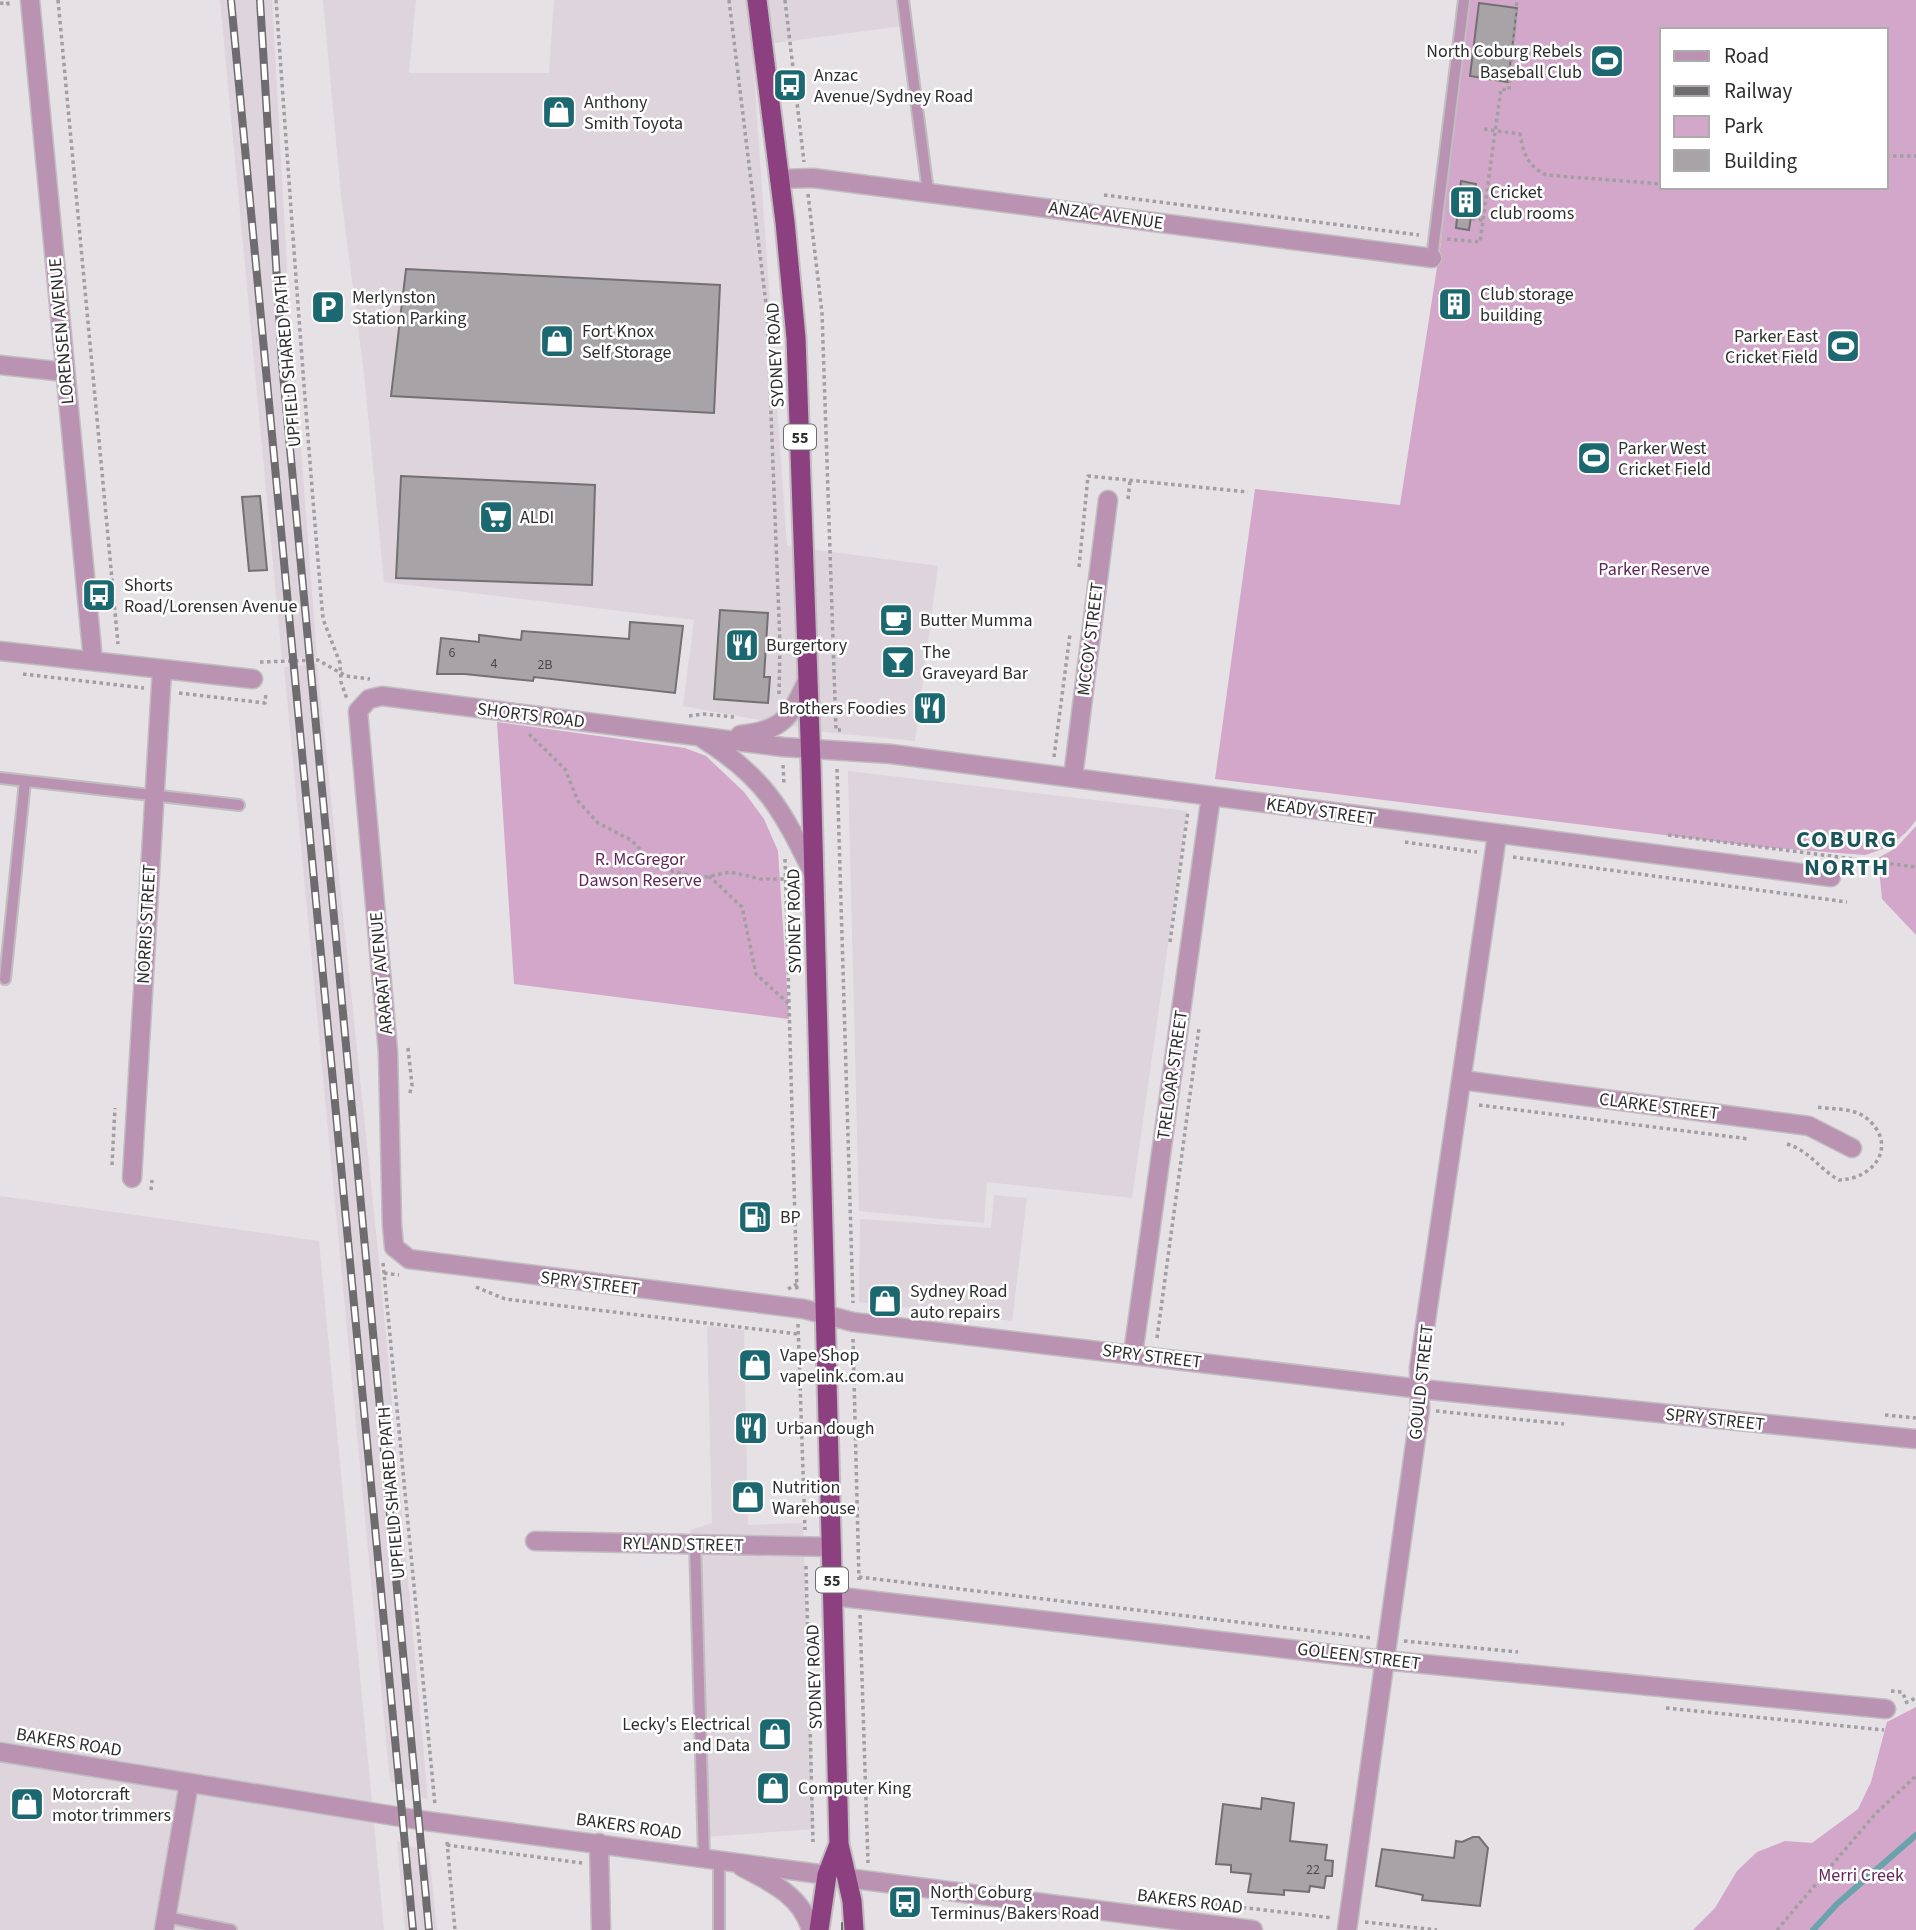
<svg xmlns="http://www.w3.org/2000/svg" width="1916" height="1930" viewBox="0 0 1916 1930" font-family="'Source Sans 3',sans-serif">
	<rect width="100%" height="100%" fill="#e5e1e4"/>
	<path fill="#ded4dc" d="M220 0H272L287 268 317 657 282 659Z
		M323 0H416L409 73H549L554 0H899L902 26 752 46 787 546 938 566 915 741 825 732 683 706 694 620 384 582 364 373 341 195Z
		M317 664 380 1271 428 1800 390 1781 284 667Z
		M848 771 1187 811 1132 1198 987 1182 984 1223 859 1211Z
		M994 1195 1027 1198 1012 1321 859 1302 860 1219 991 1228Z
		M0 1196 319 1241 384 1930H0Z
		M707 1326 744 1330 748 1525 803 1523 814 1829 705 1837 690 1530 712 1523Z
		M397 1841 429 1853 437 1930H405Z"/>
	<path fill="#d3a7c9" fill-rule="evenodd" d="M1468 0H1916V820C1903 839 1887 849 1865 855L1761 847 1215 779 1255 489 1400 505 1441 242ZM1662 30H1886V187H1662Z
		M497 722 685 748 706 756 744 792 764 819 778 851 789 1019 514 984Z
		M1916 826V935L1882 899 1878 858 1896 848Z
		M1916 1707V1930H1693L1715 1908 1737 1871 1757 1852 1785 1841 1812 1843 1858 1809 1871 1782 1887 1722Z"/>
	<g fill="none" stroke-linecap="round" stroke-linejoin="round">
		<path stroke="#6aa3ab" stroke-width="6" d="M1813 1930 1837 1904 1916 1835"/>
	</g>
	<path fill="#a7a3a6" stroke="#737072" stroke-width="2" d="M1479 3 1517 8 1508 82 1470 76Z
		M1461 181 1476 184 1469 230 1456 228Z
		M406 269 720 285 714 413 391 396Z
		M1445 293 1467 296 1465 313 1442 311Z
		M401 476 595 485 592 585 396 578Z
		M260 496 267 570 249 571 242 497Z
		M720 610 768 613 764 677H770L768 703 714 699Z
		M630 622 683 626 675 693 534 677 533 681 465 674H437L441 638 479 642V635L521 640 522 631 629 639Z
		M1262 1798 1294 1803 1290 1841 1327 1845 1325 1860 1333 1861 1332 1876H1326L1324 1888 1310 1886 1309 1892 1284 1890V1895L1248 1892 1251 1874 1231 1872V1865L1216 1864 1223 1804 1261 1809Z
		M1473 1837H1479L1488 1848 1480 1906 1422 1900 1423 1895 1376 1886 1382 1849 1454 1858 1456 1841 1462 1842Z"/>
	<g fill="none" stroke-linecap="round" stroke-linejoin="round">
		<g stroke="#c1bdc0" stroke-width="14">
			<path id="service" d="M903 0 928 192
				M1432 258 1464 0
				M0 778 239 805
				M5 979 25 781
				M695 1544 704 1858
				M719 1860V1930
				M166 1917 231 1930"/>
		</g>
		<g stroke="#c1bdc0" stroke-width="21">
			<path id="minor" d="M30 0 93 661
				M779 179 813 178 1432 258
				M0 365 65 372
				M0 651 253 679
				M740 735C785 730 790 717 808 679
				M702 738C766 778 782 810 814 875
				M1073 777 1108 500
				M1831 877 891 754 783 747 382 696 369 699 358 711 388 1052 392 1225 394 1247 409 1259 804 1309 853 1322 1421 1389 1916 1439
				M1462 1080 1809 1126 1852 1148
				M132 1178 162 669
				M1133 1354 1211 796
				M535 1541 832 1547
				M833 1596 1383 1660 1886 1709
				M599 1843 601 1930
				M847 1878 1253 1930
				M164 1930 189 1783
				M1347 1930 1420 1409 1419 1368 1497 835"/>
		</g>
		<g stroke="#c1bdc0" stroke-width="21">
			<path id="tertiary" d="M0 1752 419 1820 827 1875
				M742 1867C771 1882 802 1896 811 1930"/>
		</g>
		<g stroke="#c1bdc0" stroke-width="23">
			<path id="trunk" d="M757 0 785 222 796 338 811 765 839 1844 852 1901 854 1930
				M819 1930 827 1875 839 1844"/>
		</g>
		<path stroke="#a29fa2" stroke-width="3.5" stroke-dasharray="3.5 3.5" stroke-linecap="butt" d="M58 0 118 644
			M276 0C291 207 305 413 323 619L340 663 341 682 347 699
			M729 0 767 312 780 644 779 695
			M785 0 804 162
			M0 3 8 4 7 0
			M1484 129 1520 134C1524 155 1527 165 1546 175L1662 184
			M1886 156H1916
			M808 194 822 313 836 730H841
			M1104 195 1419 235
			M1472 219 1483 220
			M1447 239 1480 242 1501 89 1509 90 1517 0
			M1128 499 1130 481
			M1079 567 1088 476 1248 492
			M260 662 318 660 346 676 370 679
			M23 674 144 688
			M179 693 265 703 266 692
			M689 716 703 714 734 717
			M529 734 565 769 578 801 598 823 631 840 659 868 701 878 730 872 761 879H786
			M1054 757 1070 634
			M783 765 784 784
			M837 769 853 1303
			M1668 835 1916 867
			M1405 842 1477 852
			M1513 857 1847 902
			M785 859 797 1292
			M709 876 742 907 756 974 789 1004
			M1170 942 1188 811
			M408 1048 412 1085 409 1096
			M1479 1105 1749 1139
			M1787 1144C1810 1151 1819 1169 1839 1180 1876 1179 1899 1143 1865 1117 1853 1108 1831 1109 1816 1107
			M112 1165 115 1108
			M151 1190 152 1180
			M383 1263 435 1805
			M384 1273 399 1275
			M476 1287 505 1299 798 1334
			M788 1289 797 1284
			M798 1324 805 1530
			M1157 1338 1199 1028
			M853 1339 859 1580
			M1436 1411 1564 1424
			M1885 1415 1916 1418
			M806 1566 813 1842
			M859 1577 1372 1638
			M860 1615 868 1863
			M1404 1641 1518 1652
			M1891 1691 1902 1692 1907 1702
			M1905 1703 1916 1698
			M1666 1708 1884 1730
			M447 1842 455 1930
			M447 1845 582 1863
			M1187 1901 1333 1918
			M1365 1922 1437 1930
			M1777 1930 1876 1813 1916 1776"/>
		<use href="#service" stroke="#ba93b2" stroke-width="10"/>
		<use href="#minor" stroke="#ba93b2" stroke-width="18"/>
		<use href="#tertiary" stroke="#ba93b2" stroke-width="18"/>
		<use href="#trunk" stroke="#8c4080" stroke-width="19"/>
		<path stroke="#6e6c6e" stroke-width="2" d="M842 1923V1930"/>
		<g stroke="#6e6c6e" stroke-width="8">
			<path id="rail" d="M231 0 413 1930
				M260 0 282 363 429 1930"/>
		</g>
		<use href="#rail" stroke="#fff" stroke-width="5" stroke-dasharray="16" stroke-linecap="butt"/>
	</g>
	<defs>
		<g id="stadium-square" transform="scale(1.75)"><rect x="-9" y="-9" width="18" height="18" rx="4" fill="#1c6870" stroke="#fff"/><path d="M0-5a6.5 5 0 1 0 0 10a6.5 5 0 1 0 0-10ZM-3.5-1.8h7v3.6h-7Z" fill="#fff"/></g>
		<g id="bus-square" transform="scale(1.75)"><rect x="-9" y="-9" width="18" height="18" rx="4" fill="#1c6870" stroke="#fff"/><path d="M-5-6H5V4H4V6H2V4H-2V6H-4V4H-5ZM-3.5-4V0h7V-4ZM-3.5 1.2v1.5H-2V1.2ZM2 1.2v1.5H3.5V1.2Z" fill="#fff"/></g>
		<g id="shop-square" transform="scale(1.75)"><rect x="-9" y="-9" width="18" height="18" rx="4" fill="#1c6870" stroke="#fff"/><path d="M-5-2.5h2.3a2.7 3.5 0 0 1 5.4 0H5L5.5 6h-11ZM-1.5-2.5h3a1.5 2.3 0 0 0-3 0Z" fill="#fff"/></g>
		<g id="building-square" transform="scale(1.75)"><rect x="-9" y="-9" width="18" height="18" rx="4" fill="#1c6870" stroke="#fff"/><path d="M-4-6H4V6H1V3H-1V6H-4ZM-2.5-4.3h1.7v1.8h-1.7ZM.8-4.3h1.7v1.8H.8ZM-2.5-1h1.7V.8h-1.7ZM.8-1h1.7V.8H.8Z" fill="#fff"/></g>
		<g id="parking-square" transform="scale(1.75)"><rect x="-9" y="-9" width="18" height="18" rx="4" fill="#1c6870" stroke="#fff"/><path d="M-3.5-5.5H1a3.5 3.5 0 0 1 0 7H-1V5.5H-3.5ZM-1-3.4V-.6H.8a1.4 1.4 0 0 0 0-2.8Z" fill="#fff"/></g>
		<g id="supermarket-square" transform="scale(1.75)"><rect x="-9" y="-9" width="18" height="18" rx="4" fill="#1c6870" stroke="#fff"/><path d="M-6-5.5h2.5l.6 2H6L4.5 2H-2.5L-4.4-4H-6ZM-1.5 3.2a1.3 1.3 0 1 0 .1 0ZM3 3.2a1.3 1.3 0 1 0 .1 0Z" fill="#fff"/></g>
		<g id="cafe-square" transform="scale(1.75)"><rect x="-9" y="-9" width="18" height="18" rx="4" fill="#1c6870" stroke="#fff"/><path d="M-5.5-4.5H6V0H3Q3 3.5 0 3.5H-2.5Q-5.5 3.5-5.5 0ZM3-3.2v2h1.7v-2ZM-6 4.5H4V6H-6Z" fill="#fff"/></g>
		<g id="restaurant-square" transform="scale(1.75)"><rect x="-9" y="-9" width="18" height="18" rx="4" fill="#1c6870" stroke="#fff"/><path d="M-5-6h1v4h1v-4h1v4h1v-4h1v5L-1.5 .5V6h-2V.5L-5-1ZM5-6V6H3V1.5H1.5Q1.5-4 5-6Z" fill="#fff"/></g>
		<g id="bar-square" transform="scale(1.75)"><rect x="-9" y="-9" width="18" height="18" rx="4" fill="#1c6870" stroke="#fff"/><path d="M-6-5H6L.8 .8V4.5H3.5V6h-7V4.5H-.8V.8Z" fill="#fff"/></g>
		<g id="fuel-square" transform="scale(1.75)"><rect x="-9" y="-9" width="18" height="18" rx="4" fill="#1c6870" stroke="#fff"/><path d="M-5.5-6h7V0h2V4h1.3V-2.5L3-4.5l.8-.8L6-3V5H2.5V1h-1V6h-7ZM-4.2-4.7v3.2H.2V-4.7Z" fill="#fff"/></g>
	</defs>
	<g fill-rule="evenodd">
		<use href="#stadium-square" x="1607" y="61"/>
		<use href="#bus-square" x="790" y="85"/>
		<use href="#shop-square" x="559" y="112"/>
		<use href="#building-square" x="1466" y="202"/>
		<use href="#building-square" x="1455" y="304"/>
		<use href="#parking-square" x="328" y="307"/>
		<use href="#shop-square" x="557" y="341"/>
		<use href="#stadium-square" x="1843" y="346"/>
		<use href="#stadium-square" x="1594" y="458"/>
		<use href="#supermarket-square" x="496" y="517"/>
		<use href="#bus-square" x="99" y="595"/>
		<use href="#cafe-square" x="896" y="620"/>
		<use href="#restaurant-square" x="742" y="645"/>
		<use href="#bar-square" x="898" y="662"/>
		<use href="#restaurant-square" x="930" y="708"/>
		<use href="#fuel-square" x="755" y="1217"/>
		<use href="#shop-square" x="885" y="1301"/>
		<use href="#shop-square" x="755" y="1365"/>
		<use href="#restaurant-square" x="751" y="1428"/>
		<use href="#shop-square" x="748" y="1497"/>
		<use href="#shop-square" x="775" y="1734"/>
		<use href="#shop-square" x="773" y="1788"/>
		<use href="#shop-square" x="27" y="1804"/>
		<use href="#bus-square" x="905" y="1902"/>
	</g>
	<g text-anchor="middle" stroke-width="5" stroke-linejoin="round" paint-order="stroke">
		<g font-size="14" fill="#4d4b4d">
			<text x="452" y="657">6</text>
			<text x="494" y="668">4</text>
			<text x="545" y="669">2B</text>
			<text x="1313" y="1874">22</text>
		</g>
		<g fill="#fff" stroke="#6d6d6d" stroke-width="2">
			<rect x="784" y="424.5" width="32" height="25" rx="5"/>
			<rect x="816" y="1567.5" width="32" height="25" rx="5"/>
		</g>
		<g font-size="16" font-weight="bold" fill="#2f2e2f">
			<text x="800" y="443">55</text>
			<text x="832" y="1586">55</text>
		</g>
		<g font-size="18" fill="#2f2e2f" stroke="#fff" text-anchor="start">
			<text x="1582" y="57" text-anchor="end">North Coburg Rebels<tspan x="1582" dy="21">Baseball Club</tspan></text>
			<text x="814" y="81">Anzac<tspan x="814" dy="21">Avenue/Sydney Road</tspan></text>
			<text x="584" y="108">Anthony<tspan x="584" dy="21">Smith Toyota</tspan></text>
			<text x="1490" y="198">Cricket<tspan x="1490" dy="21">club rooms</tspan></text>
			<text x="1480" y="300">Club storage<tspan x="1480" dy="21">building</tspan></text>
			<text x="352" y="303">Merlynston<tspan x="352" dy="21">Station Parking</tspan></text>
			<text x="582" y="337">Fort Knox<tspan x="582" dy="21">Self Storage</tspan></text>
			<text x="1818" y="342" text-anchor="end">Parker East<tspan x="1818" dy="21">Cricket Field</tspan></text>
			<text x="1618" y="454">Parker West<tspan x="1618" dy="21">Cricket Field</tspan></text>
			<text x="520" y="523">ALDI</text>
			<text x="124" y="591">Shorts<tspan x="124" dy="21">Road/Lorensen Avenue</tspan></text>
			<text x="920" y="626">Butter Mumma</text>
			<text x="766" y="651">Burgertory</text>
			<text x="922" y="658">The<tspan x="922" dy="21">Graveyard Bar</tspan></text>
			<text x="906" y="714" text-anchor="end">Brothers Foodies</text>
			<text x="780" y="1223">BP</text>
			<text x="910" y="1297">Sydney Road<tspan x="910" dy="21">auto repairs</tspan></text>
			<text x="780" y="1361">Vape Shop<tspan x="780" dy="21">vapelink.com.au</tspan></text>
			<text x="776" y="1434">Urban dough</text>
			<text x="772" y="1493">Nutrition<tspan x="772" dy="21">Warehouse</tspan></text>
			<text x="750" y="1730" text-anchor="end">Lecky's Electrical<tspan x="750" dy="21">and Data</tspan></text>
			<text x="798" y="1794">Computer King</text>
			<text x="52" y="1800">Motorcraft<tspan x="52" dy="21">motor trimmers</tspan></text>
			<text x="930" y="1898">North Coburg<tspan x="930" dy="21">Terminus/Bakers Road</tspan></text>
		</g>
		<g font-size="18" fill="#2f2e2f" stroke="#fff">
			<text transform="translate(1106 215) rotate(8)" y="6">ANZAC AVENUE</text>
			<text transform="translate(61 331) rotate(-95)" y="6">LORENSEN AVENUE</text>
			<text transform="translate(775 355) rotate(-93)" y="6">SYDNEY ROAD</text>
			<text transform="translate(287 361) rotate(-95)" y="6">UPFIELD SHARED PATH</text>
			<text transform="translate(1090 639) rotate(-83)" y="6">MCCOY STREET</text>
			<text transform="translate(531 715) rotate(7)" y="6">SHORTS ROAD</text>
			<text transform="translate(1321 811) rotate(8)" y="6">KEADY STREET</text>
			<text transform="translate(794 921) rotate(-91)" y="6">SYDNEY ROAD</text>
			<text transform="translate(146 924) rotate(-87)" y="6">NORRIS STREET</text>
			<text transform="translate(381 973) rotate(-95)" y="6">ARARAT AVENUE</text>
			<text transform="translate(1172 1075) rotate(-82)" y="6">TRELOAR STREET</text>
			<text transform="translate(1659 1106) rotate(7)" y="6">CLARKE STREET</text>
			<text transform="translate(590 1283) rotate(7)" y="6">SPRY STREET</text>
			<text transform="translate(1152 1356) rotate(7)" y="6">SPRY STREET</text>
			<text transform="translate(1421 1382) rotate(-84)" y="6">GOULD STREET</text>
			<text transform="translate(1715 1419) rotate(6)" y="6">SPRY STREET</text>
			<text transform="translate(391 1493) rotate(-95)" y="6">UPFIELD SHARED PATH</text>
			<text transform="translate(683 1544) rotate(1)" y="6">RYLAND STREET</text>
			<text transform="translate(1359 1656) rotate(7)" y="6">GOLEEN STREET</text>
			<text transform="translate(814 1677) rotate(-92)" y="6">SYDNEY ROAD</text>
			<text transform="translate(69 1742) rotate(9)" y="6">BAKERS ROAD</text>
			<text transform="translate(629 1826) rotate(8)" y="6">BAKERS ROAD</text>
			<text transform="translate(1190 1901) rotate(7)" y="6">BAKERS ROAD</text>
		</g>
		<g font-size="18" fill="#622659" stroke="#fff">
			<text x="1654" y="575">Parker Reserve</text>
			<text x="640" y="865">R. McGregor<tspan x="640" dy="21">Dawson Reserve</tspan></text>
			<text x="1861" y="1881">Merri Creek</text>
		</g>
		<g font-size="24" font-weight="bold" letter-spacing="2" fill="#1a555c" stroke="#fff">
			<text x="1847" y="847">COBURG<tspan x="1847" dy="28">NORTH</tspan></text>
		</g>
	</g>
	<rect x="1660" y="28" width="228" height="161" fill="#ffffff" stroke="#acabac" stroke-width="2"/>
	<rect x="1674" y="51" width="35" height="10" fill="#ba93b2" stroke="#acabac" stroke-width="2"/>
	<text x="1724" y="63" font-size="21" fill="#2f2e2f">Road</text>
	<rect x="1674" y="86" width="35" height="10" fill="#6e6c6e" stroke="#acabac" stroke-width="2"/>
	<text x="1724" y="98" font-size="21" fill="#2f2e2f">Railway</text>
	<rect x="1674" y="116" width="35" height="21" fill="#d3a7c9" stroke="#acabac" stroke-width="2"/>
	<text x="1724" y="133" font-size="21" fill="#2f2e2f">Park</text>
	<rect x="1674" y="150" width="35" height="21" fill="#a7a3a6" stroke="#acabac" stroke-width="2"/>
	<text x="1724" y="168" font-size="21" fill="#2f2e2f">Building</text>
</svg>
